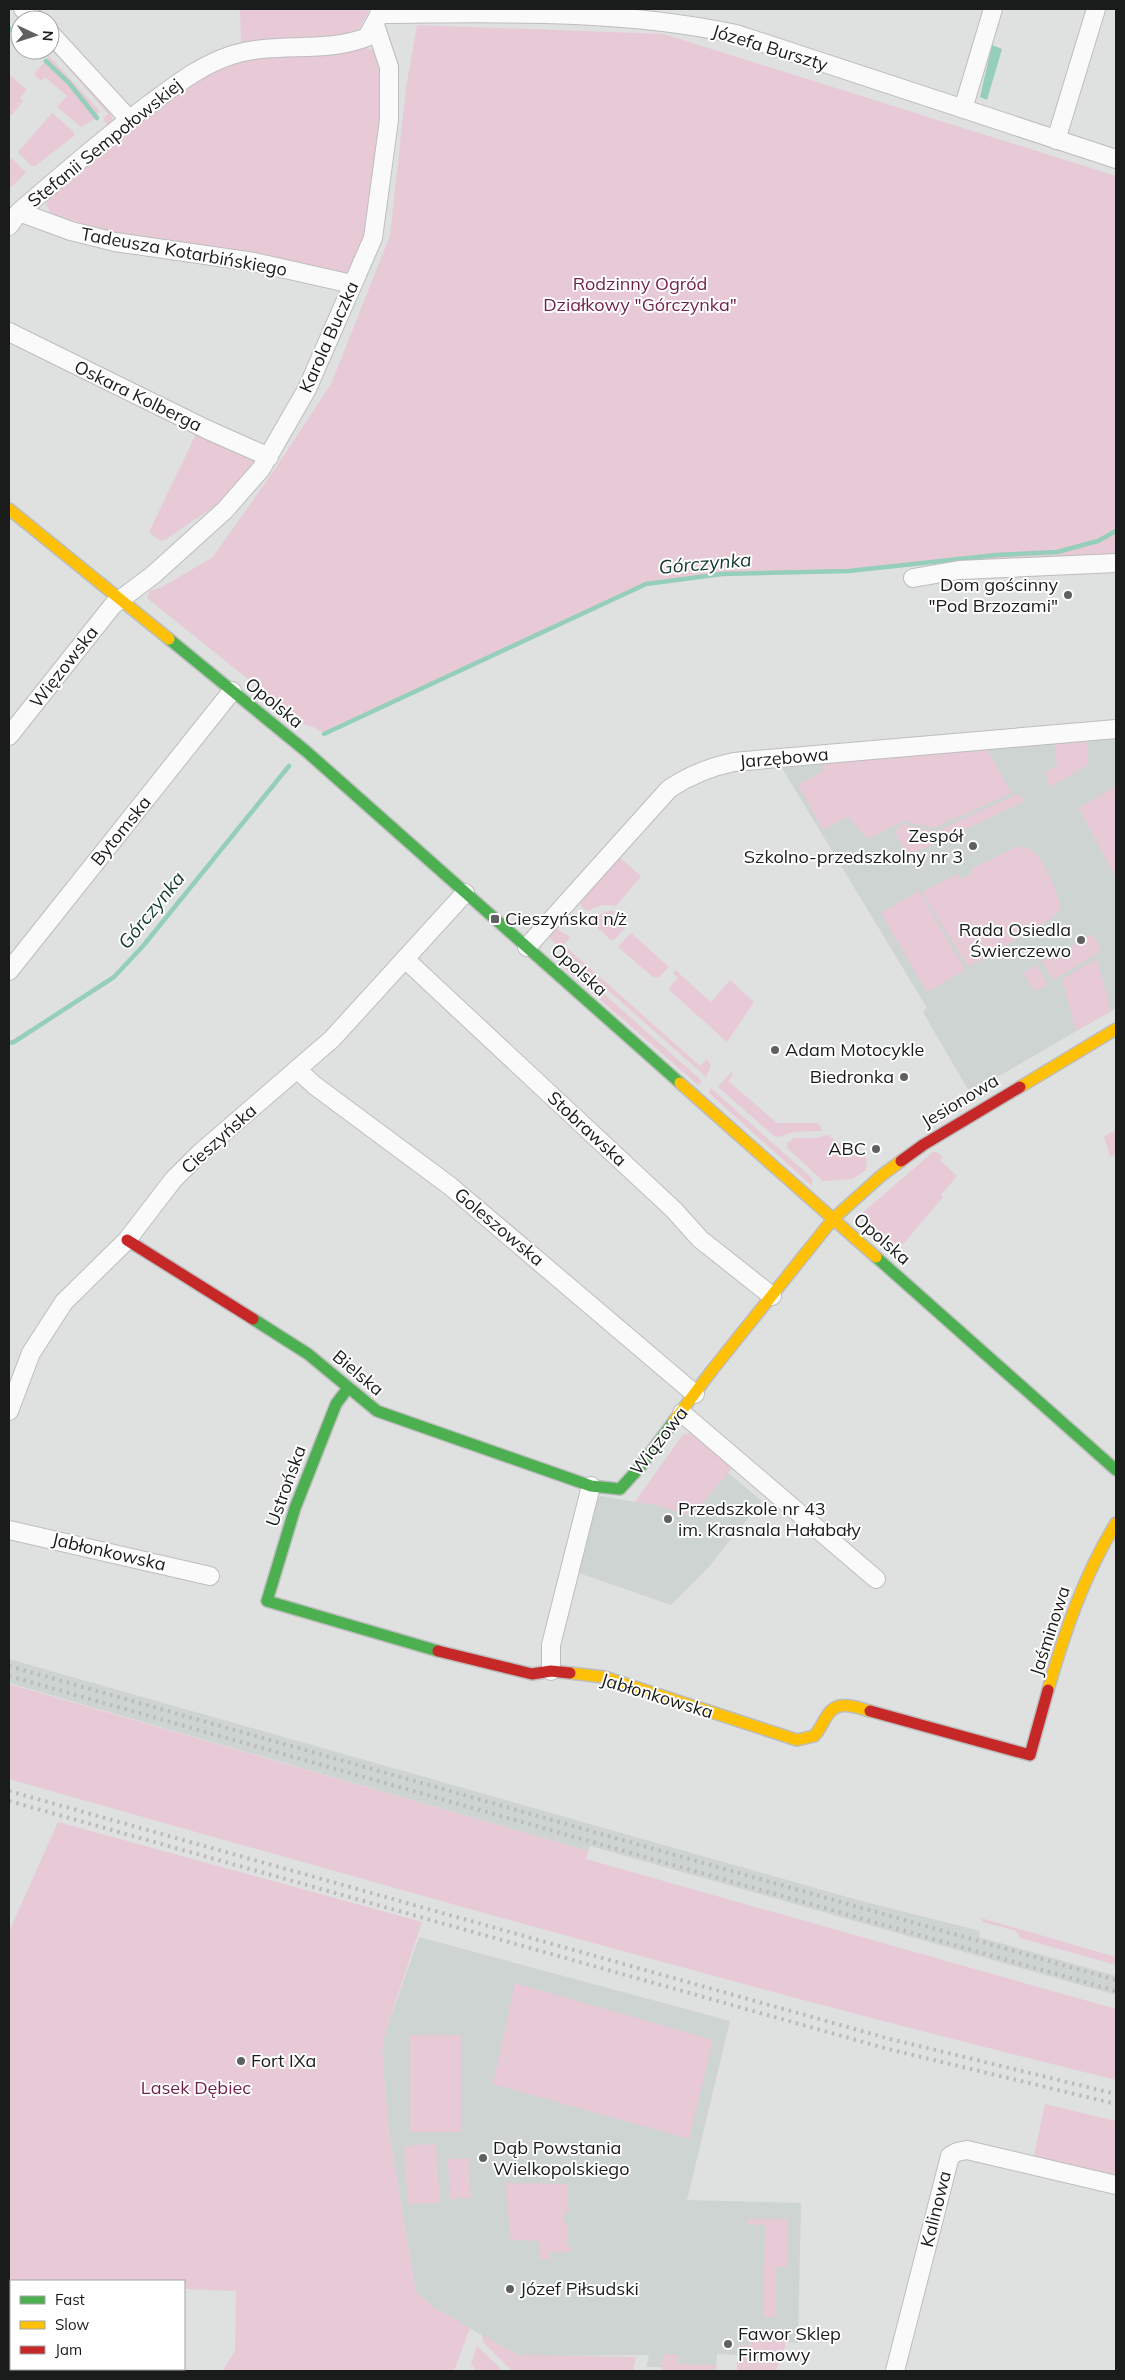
<svg xmlns="http://www.w3.org/2000/svg" width="1125" height="2380" viewBox="0 0 1125 2380" font-family="Mulish,sans-serif">
	<rect width="100%" height="100%" fill="#dfe0e0"/>
	<path fill="#ced4d1" d="M1116 738V1008L970 1093 923 1012 927 1008 782 768Z
		M691 1433 733 1467 728 1473 762 1501 707 1569 671 1605 576 1572 594 1502 601 1496 635 1502 683 1435Z
		M9 1659 854 1899 980 1931 979 1937 1116 1976V1995L590 1846 588 1851 9 1683Z
		M419 1937 730 2021 687 2200 801 2203 798 2343 785 2342V2347L737 2355 717 2354 716 2368 646 2367 649 2356 647 2355 528 2356 512 2353 433 2307 416 2292 389 2134 382 2050 384 2037Z"/>
	<path fill="#e7cad6" fill-rule="evenodd" d="M240 9H370L359 29 343 37 241 44Z
		M417 25 664 34 1116 176V557L962 565 936 562 849 571 722 574 646 584 324 734 314 727 305 725 147 598 150 591 162 587 213 557 277 466 331 384 390 236 406 88Z
		M360 47 382 51 383 86 368 232 341 290 115 233 51 214 46 204 48 196 134 126 200 78 247 60Z
		M55 51C70 65 111 102 113 121L108 127 103 118 108 114 54 52Z
		M49 56 99 110 97 118 81 127 57 107 67 96 45 77 41 81 34 74Z
		M9 74 27 90 20 98 23 101 21 104 18 101 20 105 9 118Z
		M52 113 74 132V136L35 166H32L18 152Z
		M12 158 26 173 9 189V162Z
		M198 430 252 457 256 462 233 494 166 539 160 541 149 532Z
		M1088 740V765L1050 787 1045 772 1057 766 1055 743Z
		M987 749 1011 793 950 821 948 818 946 819 947 822 935 828 904 821 868 839 848 817 823 830 798 785 823 771 822 764Z
		M1116 786V879L1079 808Z
		M1018 794 1026 801 907 856 896 833 897 828 904 824 935 832Z
		M1017 847C1024 847 1030 848 1035 853 1044 861 1061 898 1060 910L1051 919 968 967 922 892 957 874 960 879 972 874 971 869Z
		M620 858 641 876 616 906 602 905 587 911 580 905 581 902Z
		M919 891 965 970 927 992 881 913Z
		M611 910 615 912 611 917 625 928 615 939 611 940 591 922V918Z
		M557 929 570 937 564 945 700 1066 707 1059 711 1066 706 1077 550 939V930Z
		M631 933 669 967 658 978 653 977 618 947Z
		M1092 934 1100 947 1099 952 1053 980 1042 961 1054 953 1056 955Z
		M560 959H565L702 1081 698 1085 557 962Z
		M1097 959 1111 1011 1076 1031 1062 979Z
		M1036 965 1048 984 1035 991 1023 973Z
		M675 970 711 1002 730 980 754 1002 727 1042 668 989 678 978 673 973Z
		M731 1072 733 1074 728 1081 777 1123H815L819 1124 822 1131 793 1132 779 1137 774 1136 718 1087Z
		M711 1088 812 1178V1186L709 1093Z
		M1116 1130V1154L1110 1157 1104 1136Z
		M828 1135 852 1153 856 1149 867 1158 866 1170 852 1179 823 1181 787 1148V1143L794 1138H815Z
		M933 1152H937L943 1157 940 1160 957 1176 941 1195 943 1197 899 1249 861 1214Z
		M691 1433 733 1467 702 1504 687 1515 656 1505 635 1502 683 1435Z
		M9 1684 588 1851 586 1859 1116 2009V2080C745 1989 377 1883 9 1779Z
		M58 1822 422 1922 384 2037 382 2050 389 2134 416 2292 433 2307 470 2328 454 2371H9V1932ZM11 2281H184V2289L236 2291 235 2351 223 2370 11 2369Z
		M981 1918 1116 1957V1965L1020 1938 1016 1931 983 1922Z
		M515 1983 713 2040 689 2139 493 2084Z
		M410 2035H461V2132H410Z
		M1045 2104 1116 2121V2179L1033 2159Z
		M436 2144 440 2203 408 2204 404 2146Z
		M469 2158 471 2198 450 2199 448 2159Z
		M505 2183 568 2184 567 2214H564V2222L568 2223 567 2246 571 2247V2252H550L549 2259H539V2241L511 2240Z
		M747 2219H788L787 2267H776L775 2317H763L765 2225 747 2224Z
		M482 2335 519 2355 636 2357 633 2371H512L483 2342Z
		M785 2336V2347L776 2371H737V2345L749 2346 750 2342Z
		M477 2346 503 2371H476L471 2363Z
		M664 2354 678 2355V2364L717 2365 716 2371H661Z"/>
	<path fill="#95cfbb" d="M992 45 1002 49 987 100 980 97Z"/>
	<g fill="none" stroke-linecap="round" stroke-linejoin="round">
		<path stroke="#95cfbb" stroke-width="4.5" d="M9 28 16 34
			M34 50 36 52
			M46 61 69 83 97 118
			M324 734 646 584 722 574 849 571 996 555 1057 552 1098 541 1116 531
			M9 1043 14 1042 114 977 143 946 289 766"/>
		<g stroke="#bcbebd" stroke-width="20">
			<path id="street" d="M23 9 36 20
				M379 14C498 13 620 9 736 34L1116 159
				M50 33 129 119
				M963 109 993 9
				M1056 140 1096 9
				M19 212 71 231 115 242 254 262 352 284
				M9 226 19 212C62 175 105 137 151 103 177 84 201 65 232 55 276 41 325 54 367 37L378 17
				M9 332 208 430 269 457
				M913 578 959 570 1116 563
				M9 736 113 605 153 575 225 510 261 469 307 389 373 238 389 120V67L375 25
				M527 947 669 789C690 775 709 767 734 762L1116 729
				M405 959 674 1210 700 1239 772 1296
				M9 971 232 691
				M297 1069 314 1085 450 1186 695 1394
				M9 1411 31 1353 64 1302 127 1240 173 1180 200 1153 332 1039 465 893
				M682 1413 876 1579
				M9 1530 210 1576
				M551 1671V1645L591 1486
				M895 2371 950 2156 957 2152 967 2150 1116 2185"/>
		</g>
		<g stroke="#bcbebd" stroke-width="14">
			<path id="fast" d="M169 639 307 752 680 1083
				M876 1257 1116 1470
				M253 1319 308 1354 377 1411 591 1486 620 1489 640 1467 674 1421
				M348 1388 336 1404 295 1508 267 1601 438 1651"/>
		</g>
		<g stroke="#bcbebd" stroke-width="14">
			<path id="slow" d="M9 509 169 639
				M680 1083 876 1257
				M1020 1087 1116 1029
				M674 1421 713 1369 833 1219 882 1175 901 1161
				M570 1673 604 1677 797 1740 814 1736C820 1730 822 1723 827 1716 837 1699 855 1707 870 1711
				M1048 1690C1065 1631 1084 1575 1116 1523"/>
		</g>
		<g stroke="#bcbebd" stroke-width="14">
			<path id="jam" d="M901 1161 923 1145 1020 1087
				M127 1240 253 1319
				M438 1651 532 1674 551 1671 570 1673
				M870 1711 1030 1755 1048 1690"/>
		</g>
		<use href="#street" stroke="#fafafa" stroke-width="18"/>
		<use href="#fast" stroke="#4caf50" stroke-width="11"/>
		<use href="#slow" stroke="#ffc107" stroke-width="11"/>
		<use href="#jam" stroke="#c62828" stroke-width="11"/>
		<path stroke="#babbba" stroke-width="4" stroke-dasharray="2.5 5" stroke-linecap="butt" d="M9 1666 1116 1980
			M9 1676 1116 1991
			M9 1791 890 2039 1116 2094
			M9 1801 888 2049 1116 2104"/>
	</g>
	<g fill="#5f6160" stroke="#fff" stroke-width="2">
		<circle cx="1068" cy="595" r="5"/>
		<circle cx="973" cy="846" r="5"/>
		<rect x="490" y="914" width="10" height="10" rx="2.5"/>
		<circle cx="1081" cy="940" r="5"/>
		<circle cx="775" cy="1050" r="5"/>
		<circle cx="904" cy="1077" r="5"/>
		<circle cx="876" cy="1149" r="5"/>
		<circle cx="668" cy="1519" r="5"/>
		<circle cx="241" cy="2061" r="5"/>
		<circle cx="483" cy="2158" r="5"/>
		<circle cx="510" cy="2289" r="5"/>
		<circle cx="728" cy="2344" r="5"/>
	</g>
	<g text-anchor="middle" stroke-width="4" stroke-linejoin="round" paint-order="stroke">
		<g font-size="18" fill="#1a1c1b" stroke="#fff">
			<text transform="translate(770 48) rotate(17)" y="6">Józefa Burszty</text>
			<text transform="translate(105 143) rotate(-39)" y="6">Stefanii Sempołowskiej</text>
			<text transform="translate(184 252) rotate(10)" y="6">Tadeusza Kotarbińskiego</text>
			<text transform="translate(329 337) rotate(-66)" y="6">Karola Buczka</text>
			<text transform="translate(138 396) rotate(26)" y="6">Oskara Kolberga</text>
			<text transform="translate(64 667) rotate(-52)" y="6">Więzowska</text>
			<text transform="translate(274 703) rotate(39)" y="6">Opolska</text>
			<text transform="translate(784 758) rotate(-5)" y="6">Jarzębowa</text>
			<text transform="translate(121 831) rotate(-51)" y="6">Bytomska</text>
			<text transform="translate(579 970) rotate(42)" y="6">Opolska</text>
			<text transform="translate(960 1101) rotate(-31)" y="6">Jesionowa</text>
			<text transform="translate(587 1129) rotate(43)" y="6">Stobrawska</text>
			<text transform="translate(219 1139) rotate(-42)" y="6">Cieszyńska</text>
			<text transform="translate(499 1227) rotate(40)" y="6">Goleszowska</text>
			<text transform="translate(882 1239) rotate(41)" y="6">Opolska</text>
			<text transform="translate(358 1373) rotate(40)" y="6">Bielska</text>
			<text transform="translate(659 1441) rotate(-52)" y="6">Wiązowa</text>
			<text transform="translate(286 1486) rotate(-70)" y="6">Ustrońska</text>
			<text transform="translate(109 1552) rotate(13)" y="6">Jabłonkowska</text>
			<text transform="translate(1050 1631) rotate(-72)" y="6">Jaśminowa</text>
			<text transform="translate(657 1696) rotate(17)" y="6">Jabłonkowska</text>
			<text transform="translate(936 2209) rotate(-76)" y="6">Kalinowa</text>
		</g>
		<g font-size="18" fill="#711f4a" stroke="#fff">
			<text x="640" y="290">Rodzinny Ogród<tspan x="640" dy="21">Działkowy "Górczynka"</tspan></text>
			<text x="196" y="2094">Lasek Dębiec</text>
		</g>
		<g font-size="18" fill="#1a1c1b" stroke="#fff" text-anchor="start">
			<text x="1058" y="591" text-anchor="end">Dom gościnny<tspan x="1058" dy="21">"Pod Brzozami"</tspan></text>
			<text x="963" y="842" text-anchor="end">Zespół<tspan x="963" dy="21">Szkolno-przedszkolny nr 3</tspan></text>
			<text x="505" y="925">Cieszyńska n/ż</text>
			<text x="1071" y="936" text-anchor="end">Rada Osiedla<tspan x="1071" dy="21">Świerczewo</tspan></text>
			<text x="785" y="1056">Adam Motocykle</text>
			<text x="894" y="1083" text-anchor="end">Biedronka</text>
			<text x="866" y="1155" text-anchor="end">ABC</text>
			<text x="678" y="1515">Przedszkole nr 43<tspan x="678" dy="21">im. Krasnala Hałabały</tspan></text>
			<text x="251" y="2067">Fort IXa</text>
			<text x="493" y="2154">Dąb Powstania<tspan x="493" dy="21">Wielkopolskiego</tspan></text>
			<text x="520" y="2295">Józef Piłsudski</text>
			<text x="738" y="2340">Fawor Sklep<tspan x="738" dy="21">Firmowy</tspan></text>
		</g>
		<g font-size="19" font-style="italic" fill="#13392d" stroke="#fff">
			<text transform="translate(705 563) rotate(-5)" y="7">Górczynka</text>
			<text transform="translate(151 910) rotate(-51)" y="7">Górczynka</text>
		</g>
	</g>
	<rect width="1125" height="2380" fill="none" stroke="#1a1c1b" stroke-width="20"/>
	<rect x="10" y="2280" width="175" height="90" fill="#ffffff" stroke="#a3a4a4"/>
	<rect x="20" y="2296" width="25" height="8" fill="#4caf50" stroke="#a3a4a4"/>
	<text x="55" y="2305" font-size="15" fill="#1a1c1b">Fast</text>
	<rect x="20" y="2321" width="25" height="8" fill="#ffc107" stroke="#a3a4a4"/>
	<text x="55" y="2330" font-size="15" fill="#1a1c1b">Slow</text>
	<rect x="20" y="2346" width="25" height="8" fill="#c62828" stroke="#a3a4a4"/>
	<text x="55" y="2355" font-size="15" fill="#1a1c1b">Jam</text>
	<g transform="translate(35 35) rotate(94)"><circle r="24" fill="#ffffff" stroke="#a3a4a4"/>
	<path d="M0-4L9 19L0 12L-9 19Z" fill="#5f6160"/>
	<text y="-8" font-size="14" font-weight="bold" text-anchor="middle" fill="#1a1c1b">N</text>
	</g>
</svg>
